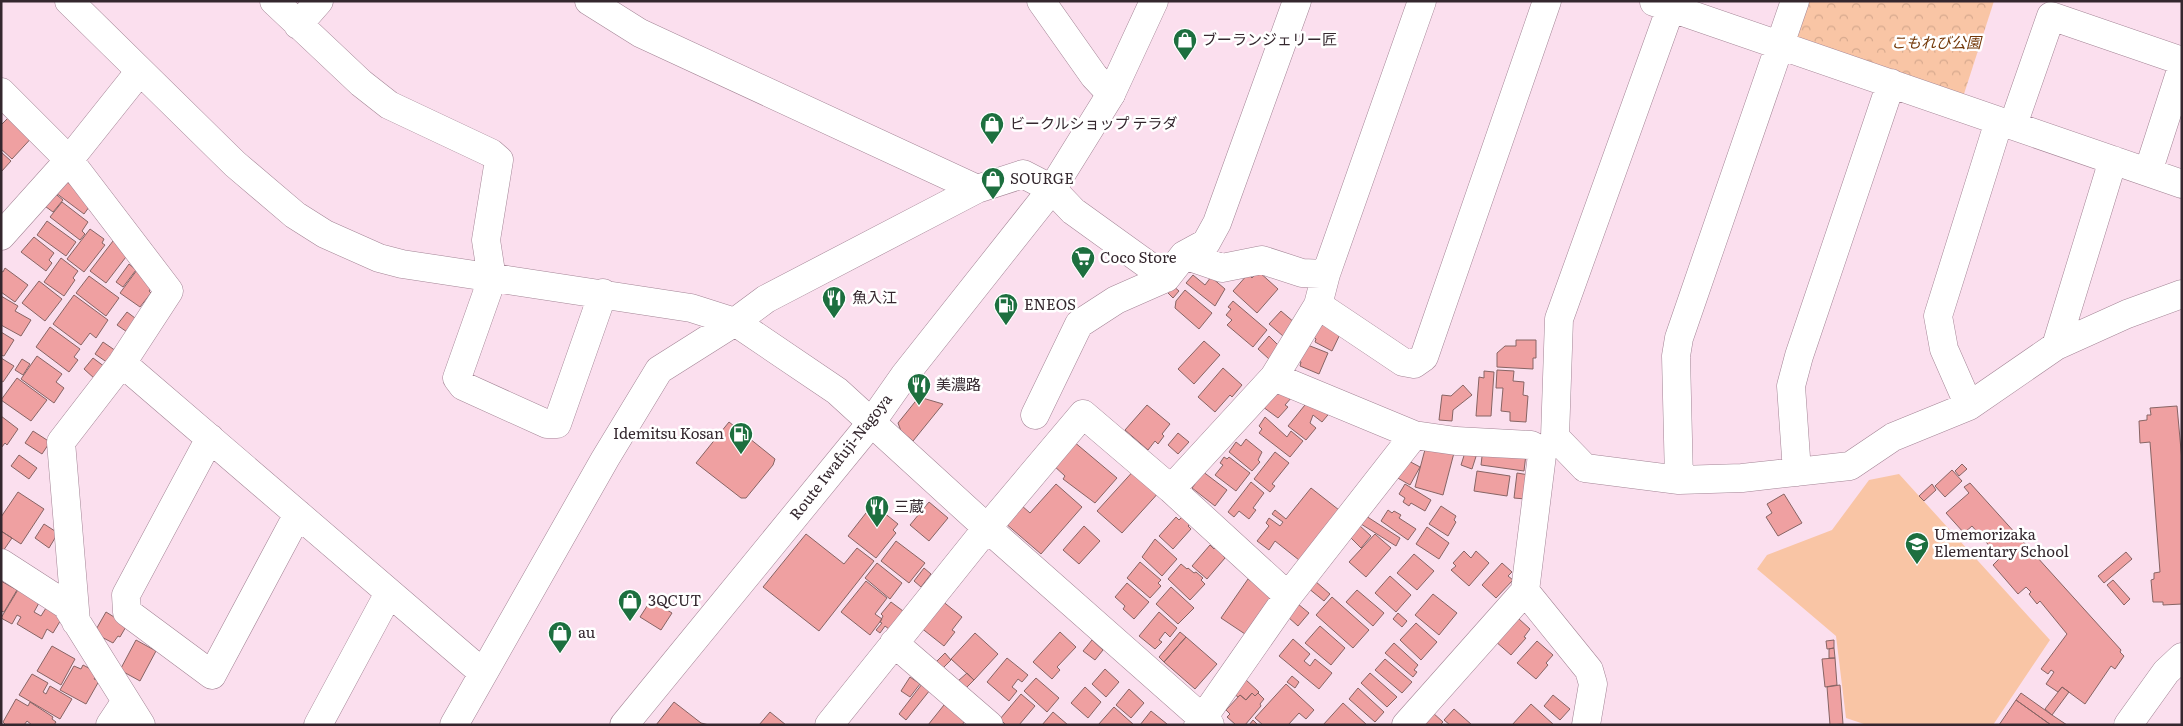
<svg xmlns="http://www.w3.org/2000/svg" width="2183" height="726" viewBox="0 0 2183 726" font-family="Literata,'Noto Sans JP',serif">
	<defs>
		<pattern id="park-crowns" width="20" height="18" patternUnits="userSpaceOnUse" patternTransform="scale(1.25)"><rect width="20" height="18" fill="#f9c5a5"/><path d="M2 6a3 3 0 1 1 6 0M12 15a3 3 0 1 1 6 0" fill="none" stroke="#d6a98e"/></pattern>
	</defs>
	<rect width="100%" height="100%" fill="#fbdfee"/>
	<path fill="url(#park-crowns)" d="M1802 1H1994L1963 97 1790 37Z"/>
	<path fill="#f9c5a5" d="M1899 474 2050 640 1993 725H1867L1846 718 1836 636 1757 569 1767 555 1832 530 1869 480Z"/>
	<path fill="#efa0a1" stroke="#876464" d="M14 112 36 133 12 159 1 149V125Z
		M1 152 11 161 1 172Z
		M65 180 92 203 84 214 56 193Z
		M52 191 63 200 53 212 42 204Z
		M62 202 88 222 82 231 85 234 80 240 50 217Z
		M47 221 76 242 66 256 37 235Z
		M90 229 104 239 102 243 105 245 84 272 67 259Z
		M34 237 54 253 49 260 52 263 46 271 21 252Z
		M113 241 129 253 106 283 90 271Z
		M61 258 78 271 73 278 75 280 64 296 44 282Z
		M129 264 136 270 123 287 116 282Z
		M5 268 28 285 15 302 1 292V271L3 272Z
		M137 270 155 283 149 291 151 293 140 307 120 293Z
		M1258 271 1278 289 1257 313 1233 291 1248 274 1252 278Z
		M1193 275 1205 285 1211 277 1225 289 1215 306 1186 283Z
		M89 276 119 298 106 316 76 293Z
		M39 281 62 299 45 321 22 303Z
		M1172 285 1179 291 1173 298 1166 291Z
		M1185 290 1212 313 1199 329 1175 308 1176 301Z
		M74 295 108 320 96 338 90 333 81 345 53 324Z
		M1 296 18 306 15 311 31 320 21 336 1 325Z
		M1233 301 1267 330 1253 347 1227 325 1232 320 1226 315 1231 309 1228 307Z
		M1281 311 1295 323 1283 336 1269 324Z
		M127 312 139 321 130 334 117 325Z
		M1322 321 1342 330 1332 351 1315 342 1316 339 1314 337Z
		M50 327 80 349 74 357 78 360 69 372 36 347Z
		M1 332 14 340 4 356 1 355Z
		M1269 336 1280 347 1269 359 1258 349Z
		M1516 340H1536V358H1533V369L1497 367V353L1505 346H1516Z
		M1204 341 1220 355 1194 384 1178 369Z
		M103 342 116 351 108 363 95 354Z
		M1305 344 1328 353 1319 374 1300 366 1301 362 1298 361Z
		M37 356 62 374 56 382 64 388 54 403 21 379Z
		M1 358 14 366 3 382 1 381Z
		M93 358 105 367 95 379 84 369Z
		M22 359 30 364 23 375 15 370Z
		M1223 368 1242 385 1232 397 1230 395 1215 412 1198 397Z
		M1497 370 1514 371 1513 381 1524 382 1523 395 1528 396 1526 422 1510 421V412L1501 411 1503 388H1496Z
		M1484 371 1494 372 1491 416H1476L1479 377 1484 378Z
		M17 378 47 400 31 421 1 400Z
		M1277 384 1292 397 1285 405 1288 407 1278 418 1259 404Z
		M1463 385 1472 395 1453 410 1452 421 1439 420 1442 395 1451 396Z
		M1313 395 1332 410 1322 422 1313 415 1310 423 1316 428 1306 440 1288 426Z
		M919 397 943 404 913 441 901 431 898 423Z
		M1147 405 1170 424 1162 434 1164 436 1158 444 1155 441 1148 450 1125 430Z
		M2177 406 2182 461V604L2163 605V602H2153L2151 580 2154 579V573L2160 572 2150 442 2140 443 2139 421 2147 420V415H2151L2150 408Z
		M1 416 18 429 7 445 5 443 1 448Z
		M1265 417 1287 437 1291 431 1303 441 1290 457 1259 433 1262 429 1259 426Z
		M729 422 775 459 773 465 746 498H741L696 463Z
		M33 431 50 442 42 454 25 443Z
		M1178 433 1189 442 1178 454 1168 445Z
		M1246 439 1262 452 1258 460 1260 462 1252 471 1229 452 1236 442 1241 446Z
		M1073 441 1117 478 1095 503 1063 479 1065 476 1053 465Z
		M1427 442 1455 449 1443 495 1415 487Z
		M1468 443 1479 447 1472 469 1461 465Z
		M1483 448 1526 454 1524 471 1481 465Z
		M1275 452 1289 463 1272 484 1275 486 1270 492 1254 479Z
		M19 455 37 468 29 479 11 466Z
		M1224 457 1227 459 1229 457 1250 473 1236 491 1215 475 1223 465 1220 463Z
		M1407 460 1420 467 1410 485 1396 477Z
		M1962 464 1967 469 1959 476 1955 471Z
		M1137 467 1161 490 1122 533 1097 511Z
		M1952 470 1962 481 1945 497 1935 486Z
		M1202 471 1227 490 1215 506 1192 488 1195 484 1193 483Z
		M1477 471 1510 476 1507 496 1474 491Z
		M1517 473 1529 475 1525 499 1514 498Z
		M1251 482 1264 493 1253 508 1256 510 1249 519 1239 511 1234 517 1228 512Z
		M1970 483 2121 650 2120 652 2124 656 2115 669 2111 666 2085 704 2062 687 2058 692 2046 684 2054 672 2051 670 2048 674 2041 669 2067 634 2040 601 2037 604 2029 594 2031 592 2026 587 2018 594 1993 565 2000 558 1972 526 1964 533 1946 513 1969 493 1964 487Z
		M1056 484 1082 507 1041 554 1005 523 1021 505 1030 513Z
		M1405 484 1431 500 1425 511 1411 503 1409 506 1403 502 1405 498 1399 494Z
		M1932 484 1936 490 1924 501 1919 496Z
		M1311 488 1339 510 1299 560 1275 541 1269 550 1257 541 1269 526 1266 523 1269 518 1280 526 1283 522 1272 514 1275 510 1286 519Z
		M18 492 44 509 21 544 1 531V517Z
		M1784 494 1802 523 1778 536 1766 517 1772 513 1767 504Z
		M929 502 948 518 929 541 910 525Z
		M873 504 898 524 893 530 896 533 876 558 848 536Z
		M1441 506 1456 516 1454 520 1456 522 1448 536 1429 524Z
		M1388 510 1392 513 1394 511 1401 515 1399 518 1416 529 1408 540 1381 521Z
		M1184 515 1192 522 1188 526 1191 529 1173 549 1159 536 1176 517 1179 520Z
		M1366 516 1400 538 1396 546 1361 524Z
		M44 524 58 533 49 548 35 538Z
		M1359 525 1371 536 1361 548 1349 536Z
		M1084 526 1100 541 1079 564 1063 550Z
		M1427 527 1449 543 1439 559 1416 544Z
		M1 531 12 538 3 551 1 550Z
		M806 534 844 564 857 548 874 561 819 631 763 587Z
		M1375 534 1391 548 1366 577 1349 562Z
		M1155 539 1177 559 1162 576 1142 557Z
		M896 541 925 563 909 583 881 561Z
		M1218 544 1227 552 1223 556 1225 558 1207 579 1192 566 1210 545 1214 549Z
		M1464 551 1471 558 1476 551 1489 563 1469 586 1451 570 1456 566 1453 563Z
		M2126 552 2132 559 2104 583 2098 576Z
		M1414 554 1434 571 1417 590 1397 573Z
		M1140 562 1161 580 1158 583 1161 586 1150 598 1127 578Z
		M877 563 902 583 890 599 865 578Z
		M1502 563 1512 572 1508 576 1513 580 1496 598 1482 585Z
		M1181 564 1187 569 1188 568 1194 573 1196 572 1203 578 1201 580 1205 584 1190 600 1168 579Z
		M924 568 931 574 921 587 914 581Z
		M1390 576 1411 595 1396 612 1375 593Z
		M1248 579 1272 595 1245 634 1221 618Z
		M2113 580 2130 599 2124 605 2107 585Z
		M1 581 17 590 4 612 1 611Z
		M866 581 887 598 875 614 882 619 870 635 841 612Z
		M1315 581 1330 594 1324 601 1308 588Z
		M1127 583 1149 602 1134 619 1123 609 1125 606 1115 597Z
		M1171 587 1194 608 1178 624 1156 604Z
		M19 588 40 601 34 612 41 616 46 608 62 618 53 633 47 629 42 639 17 624 21 617 17 615 12 624 1 618Z
		M1357 590 1384 613 1373 626 1346 602Z
		M1433 594 1457 613 1439 635 1415 615Z
		M1332 597 1369 630 1353 648 1316 615Z
		M651 600 672 613 661 630 640 617Z
		M941 600 962 617 952 630 955 632 944 646 920 627Z
		M891 602 903 611 889 629 885 626 880 633 876 630 882 623 880 622 883 616 881 614Z
		M1298 604 1309 613 1298 626 1288 617Z
		M106 612 127 625 120 637 118 636 113 643 94 633Z
		M1159 612 1177 628 1170 637 1165 632 1159 640 1162 642 1155 649 1139 636Z
		M1398 613 1407 621 1402 627 1393 619Z
		M1519 619 1530 629 1524 637 1526 638 1511 655 1495 641Z
		M1416 623 1437 642 1421 660 1400 640Z
		M1320 626 1345 648 1331 665 1305 643Z
		M1060 632 1076 647 1057 667 1060 670 1052 679 1033 662Z
		M1180 632 1186 637 1164 662 1159 657Z
		M975 633 998 654 974 680 951 659Z
		M1186 637 1217 664 1195 689 1164 662Z
		M1293 639 1310 654 1304 661 1310 666 1315 659 1332 673 1319 689 1279 656Z
		M136 640 156 651 140 681 120 670Z
		M1092 640 1103 650 1095 660 1083 651Z
		M1834 640V648L1827 649 1826 641Z
		M1537 641 1553 655 1546 663 1548 665 1536 679 1517 663Z
		M1394 643 1418 665 1414 670 1417 672 1413 677 1385 653Z
		M52 646 75 659 61 685 37 671Z
		M1834 648 1835 658H1829V649Z
		M945 653 951 660 943 668 936 662Z
		M1007 658 1028 675 1022 682 1018 679 1012 687 1017 691 1009 701 987 682Z
		M1835 658 1837 685 1825 687 1822 659Z
		M1385 659 1412 682 1402 693 1375 670Z
		M83 665 98 673 94 679 99 681 86 704 60 690 74 666 81 669Z
		M1105 669 1119 682 1106 697 1092 684Z
		M967 673 974 680 966 688 958 681Z
		M1370 673 1397 697 1387 707 1361 683Z
		M32 674 48 683 43 692 46 694 50 686 72 699 60 719 19 695Z
		M1292 676 1299 682 1295 688 1287 682Z
		M910 677 920 684 910 697 901 691Z
		M1036 678 1059 698 1047 712 1024 691Z
		M1245 679 1259 692 1255 696 1252 693 1246 700 1240 695 1238 697 1233 693Z
		M922 684 930 690 906 720 899 714Z
		M1286 684 1314 710 1306 719 1299 713 1288 725H1263L1255 718Z
		M1840 685 1843 724 1830 725 1827 687Z
		M1085 687 1101 702 1088 718 1071 703Z
		M2062 687 2069 692 2052 715 2045 709Z
		M1358 688 1384 712 1375 722 1349 699Z
		M1129 689 1144 703 1131 718 1116 705Z
		M1252 693 1255 696 1258 693 1264 699 1260 704 1261 706 1245 725H1236L1227 717 1230 714 1226 710 1240 695 1246 700Z
		M2021 693 2052 715 2067 725H2051L2016 700Z
		M1021 694 1035 706 1019 725H1006L1000 719Z
		M1553 695 1570 709 1560 720 1544 706Z
		M16 699 28 706 30 702 53 717 52 719 56 722 54 725H32L27 721 24 725H6L3 722Z
		M2016 700 2051 725H1999Z
		M674 702 701 723 709 725H656Z
		M1343 703 1367 725H1323Z
		M1531 704 1554 725H1512Z
		M944 705 965 721 962 725H928Z
		M1114 707 1134 725H1098Z
		M1454 709 1472 725H1450L1444 720Z
		M1151 711 1167 724 1166 725H1140Z
		M770 712 786 725H759Z
		M1053 712 1068 725H1042Z
		M1432 712 1443 722 1440 725H1424Z
		M1253 720 1258 725H1249Z"/>
	<g fill="none" stroke-linecap="round" stroke-linejoin="round">
		<g stroke="#a38495" stroke-width="29">
			<path id="minor" d="M69 1 235 164 295 215 325 234 379 258 402 264 691 308 735 322 837 391 987 528 1210 725
				M274 1 361 83 389 105 491 153 499 160 486 240 492 279 457 378 463 386 547 424H557L603 293
				M589 1 640 33 977 189 1023 174 1052 189 1073 211 1166 278
				M1041 1 1094 76 1111 94
				M1422 1 1326 274 1318 305 1403 362 1414 364 1424 357 1547 1
				M1654 2 2182 184
				M1671 7 1559 319 1555 437 1585 468 1679 480 1742 478 1850 466 1893 437 1969 406 2056 346 2127 314 2182 294
				M298 25 319 1
				M1 92 69 160 169 291 122 363 61 442 76 622
				M2013 125 2051 16 2182 61
				M2148 172 2182 67
				M1 236 69 160 140 71
				M1184 255 1222 268 1262 260 1302 273 1326 274
				M2056 346 2113 160
				M122 363 483 673
				M1274 377 1414 435
				M1969 406 1944 349 1938 316 1999 121
				M1035 415 1079 324 1116 300 1166 278 1184 255 1206 243 1217 223 1297 1
				M210 438 126 595 127 612 212 675 298 514
				M1797 472 1791 386 1799 356 1891 83
				M1679 480 1676 356 1679 338 1795 1
				M1171 489 1274 377 1318 305
				M1 563 66 605 141 725
				M1525 591 1589 670 1593 684 1586 725
				M894 643 989 725
				M110 725 126 701
				M318 725 389 593
				M454 725 605 459 659 370 735 322 766 299 977 189
				M829 725 987 528 1083 414 1171 489 1288 596
				M1198 725 1288 596 1414 435 1456 441 1531 445 1537 448 1542 455 1525 591 1406 725
				M2128 725 2166 672 2182 657"/>
		</g>
		<g stroke="#a38495" stroke-width="29">
			<path id="major" d="M624 725 871 423 904 376 1052 189 1111 94 1154 1"/>
		</g>
		<use href="#minor" stroke="#fff" stroke-width="28"/>
		<use href="#major" stroke="#fff" stroke-width="28"/>
	</g>
	<defs>
		<g id="shop-pin" transform="scale(1.25)"><path d="M0 17L-7.5 6A9.5 9.5 0 1 1 7.5 6Z" fill="#1d6f3f" stroke="#fff"/><path d="M-5-2.5h2.3a2.7 3.5 0 0 1 5.4 0H5L5.5 6h-11ZM-1.5-2.5h3a1.5 2.3 0 0 0-3 0Z" fill="#fff"/></g>
		<g id="supermarket-pin" transform="scale(1.25)"><path d="M0 17L-7.5 6A9.5 9.5 0 1 1 7.5 6Z" fill="#1d6f3f" stroke="#fff"/><path d="M-6-5.5h2.5l.6 2H6L4.5 2H-2.5L-4.4-4H-6ZM-1.5 3.2a1.3 1.3 0 1 0 .1 0ZM3 3.2a1.3 1.3 0 1 0 .1 0Z" fill="#fff"/></g>
		<g id="restaurant-pin" transform="scale(1.25)"><path d="M0 17L-7.5 6A9.5 9.5 0 1 1 7.5 6Z" fill="#1d6f3f" stroke="#fff"/><path d="M-5-6h1v4h1v-4h1v4h1v-4h1v5L-1.5 .5V6h-2V.5L-5-1ZM5-6V6H3V1.5H1.5Q1.5-4 5-6Z" fill="#fff"/></g>
		<g id="fuel-pin" transform="scale(1.25)"><path d="M0 17L-7.5 6A9.5 9.5 0 1 1 7.5 6Z" fill="#1d6f3f" stroke="#fff"/><path d="M-5.5-6h7V0h2V4h1.3V-2.5L3-4.5l.8-.8L6-3V5H2.5V1h-1V6h-7ZM-4.2-4.7v3.2H.2V-4.7Z" fill="#fff"/></g>
		<g id="school-pin" transform="scale(1.25)"><path d="M0 17L-7.5 6A9.5 9.5 0 1 1 7.5 6Z" fill="#1d6f3f" stroke="#fff"/><path d="M0-5L7-2L0 1L-7-2ZM-4 1L0 2.5L4 1V4Q0 6-4 4Z" fill="#fff"/></g>
	</defs>
	<g fill-rule="evenodd">
		<use href="#shop-pin" x="1185" y="40"/>
		<use href="#shop-pin" x="992" y="124"/>
		<use href="#shop-pin" x="993" y="179"/>
		<use href="#supermarket-pin" x="1083" y="258"/>
		<use href="#restaurant-pin" x="834" y="298"/>
		<use href="#fuel-pin" x="1006" y="305"/>
		<use href="#restaurant-pin" x="919" y="385"/>
		<use href="#fuel-pin" x="741" y="434"/>
		<use href="#restaurant-pin" x="877" y="507"/>
		<use href="#school-pin" x="1917" y="544"/>
		<use href="#shop-pin" x="630" y="601"/>
		<use href="#shop-pin" x="560" y="633"/>
	</g>
	<g text-anchor="middle" stroke-width="5" stroke-linejoin="round" paint-order="stroke">
		<g font-size="15" fill="#34272e" stroke="#fff" text-anchor="start">
			<text x="1202" y="45">ブーランジェリー匠</text>
			<text x="1010" y="129">ビークルショップ テラダ</text>
			<text x="1010" y="184">SOURGE</text>
			<text x="1100" y="263">Coco Store</text>
			<text x="852" y="303">魚入江</text>
			<text x="1024" y="310">ENEOS</text>
			<text x="936" y="390">美濃路</text>
			<text x="724" y="439" text-anchor="end">Idemitsu Kosan</text>
			<text x="894" y="512">三蔵</text>
			<text x="1934" y="540">Umemorizaka<tspan x="1934" dy="17">Elementary School</tspan></text>
			<text x="648" y="606">3QCUT</text>
			<text x="578" y="638">au</text>
		</g>
		<g font-size="15" font-style="italic" fill="#733808" stroke="#fff">
			<text x="1936" y="48">こもれび公園</text>
		</g>
		<g font-size="15" fill="#34272e" stroke="#fff">
			<text transform="translate(841 457) rotate(-52)" y="5">Route Iwafuji-Nagoya</text>
		</g>
	</g>
	<rect width="2183" height="726" fill="none" stroke="#34272e" stroke-width="5"/>
</svg>
